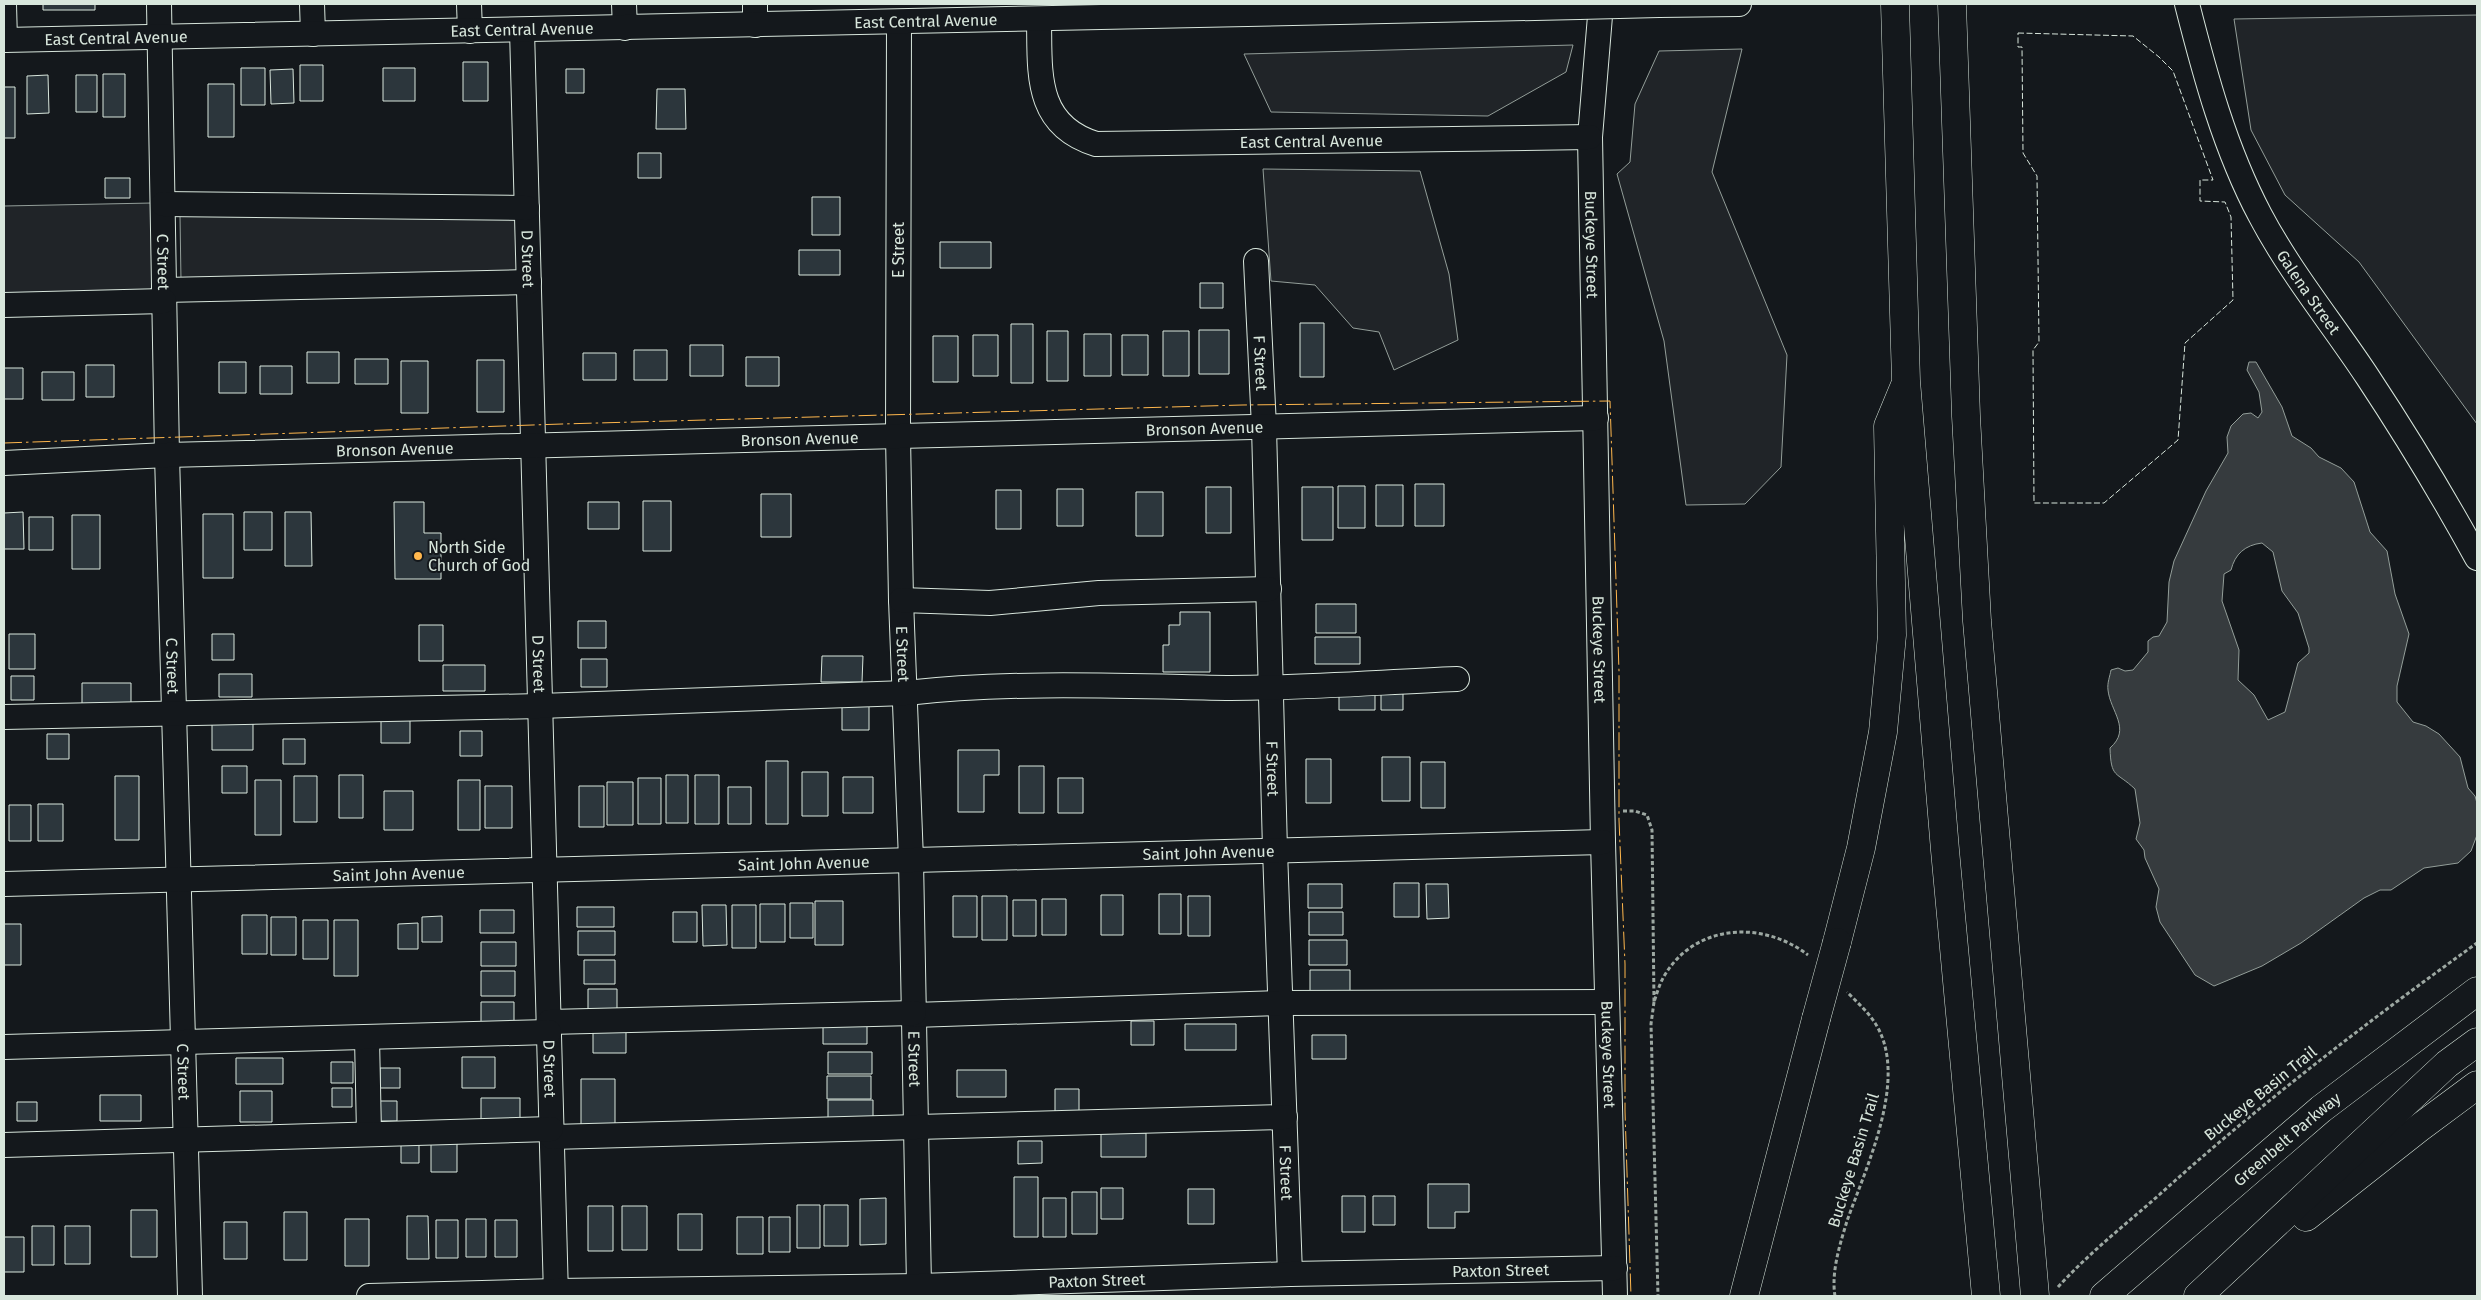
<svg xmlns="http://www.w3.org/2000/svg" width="2481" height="1300" viewBox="0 0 2481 1300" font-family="'Fira Sans',sans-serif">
	<rect width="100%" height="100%" fill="#14181c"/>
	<path fill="#202428" stroke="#939e99" d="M2477 15V424L2359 262 2285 195 2251 130 2234 19Z
		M1573 45 1566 72 1488 116 1271 112 1244 54Z
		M1742 49 1712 172 1787 355 1781 467 1745 504 1686 505 1664 341 1617 174 1630 162 1635 104 1659 51Z
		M1263 169 1420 171 1449 274 1458 340 1394 370 1379 332 1353 328 1315 285 1271 281Z
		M152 203 156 283 145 294 4 297V206Z
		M516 212 517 278 181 281 180 216Z"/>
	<path fill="#363b3e" stroke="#939e99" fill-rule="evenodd" d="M2249 362H2256L2282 407 2292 436 2311 448 2319 457 2341 468 2354 482 2370 532 2387 551 2395 594 2409 634 2397 686V702L2413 722 2426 726 2439 734 2460 757 2468 788 2475 796 2477 803V835L2471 851 2458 863 2424 868 2391 890H2380L2364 898 2301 943 2262 966 2214 986 2195 975 2160 922 2156 907 2159 889 2145 858 2144 850 2136 839 2140 823 2135 789C2116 771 2111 779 2110 748 2132 729 2110 711 2108 690 2107 683 2110 676 2111 670L2118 668 2125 671 2133 670 2148 652V641L2153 637 2159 636 2167 622 2169 582 2174 561 2206 491 2228 453 2227 437 2231 426 2243 414 2251 413 2258 418 2262 412 2259 392 2247 370ZM2262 543 2273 552 2282 591 2298 613 2309 648V653L2298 663 2285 712 2268 720 2254 695 2238 680 2239 650 2222 601 2224 574 2231 570C2235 554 2245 545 2262 543Z"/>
	<path fill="#2c363c" stroke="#d8e6dc" d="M43 4H95V10H43Z
		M463 62H488V101H463Z
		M300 65H323V101H300Z
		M241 68H265V105H241Z
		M383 68H415V101H383Z
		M293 69 294 103 271 104 270 70Z
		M566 69H584V93H566Z
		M103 74H125V117H103Z
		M48 75 49 113 27 114V76Z
		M76 75H97V112H76Z
		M208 84H234V137H208Z
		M4 87H15V138H4Z
		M657 89H685L686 129H656Z
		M638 153H661V178H638Z
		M105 178H130V198H105Z
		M812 197H840V235H812Z
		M940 242H991V268H940Z
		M799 250H840V275H799Z
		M1200 283H1223V308H1200Z
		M1300 323H1324V377H1300Z
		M1011 324H1033V383H1011Z
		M1199 330H1229V374H1199Z
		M1047 331H1068V381H1047Z
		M1163 331H1189V376H1163Z
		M1084 334H1111V376H1084Z
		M973 335H998V376H973Z
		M1122 335H1148V375H1122Z
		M933 336H958V382H933Z
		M690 345H723V376H690Z
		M634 350H667V380H634Z
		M307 352H339V383H307Z
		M583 353H616V380H583Z
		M746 357H779V386H746Z
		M355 359H388V384H355Z
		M477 360H504V412H477Z
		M401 361H428V413H401Z
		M219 362H246V393H219Z
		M86 365H114V397H86Z
		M260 366H292V394H260Z
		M4 368H23V399H4Z
		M42 372H74V400H42Z
		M1415 484H1444V526H1415Z
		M1376 485H1403V526H1376Z
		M1338 486H1365V528H1338Z
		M1206 487H1231V533H1206Z
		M1302 487H1333V540H1302Z
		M1057 489H1083V526H1057Z
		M996 490H1021V529H996Z
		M1136 492H1163V536H1136Z
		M761 494H791V537H761Z
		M643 501H671V551H643Z
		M394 502H424V533H441V579H395Z
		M588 502H619V529H588Z
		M23 512 24 549H4V513Z
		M244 512H272V550H244Z
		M285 512H311L312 566H285Z
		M203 514H233V578H203Z
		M72 515H100V569H72Z
		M29 517H53V550H29Z
		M1316 604H1356V633H1316Z
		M1180 612H1210V672H1163V645H1169V625H1180Z
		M578 621H606V648H578Z
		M419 625H443V661H419Z
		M9 634H35V669H9Z
		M212 634H234V660H212Z
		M1315 637H1360V664H1315Z
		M822 656H863L862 682H821Z
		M581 659H607V687H581Z
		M443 665H485V691H443Z
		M219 674H252V697H219Z
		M11 676H34V700H11Z
		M82 683H131V708H82Z
		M1381 686H1403V710H1381Z
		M1339 689H1375V710H1339Z
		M842 705H869V730H842Z
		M381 719H410V743H381Z
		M212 721H253V750H212Z
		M460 731H482V756H460Z
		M47 734H69V759H47Z
		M283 739H305V764H283Z
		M958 750H999V775H984V812H958Z
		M1382 757H1410V801H1382Z
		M1306 759H1331V803H1306Z
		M766 761H788V824H766Z
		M1421 762H1445V808H1421Z
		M222 766H247V793H222Z
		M1019 766H1044V813H1019Z
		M802 772H828V816H802Z
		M339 775H363V818H339Z
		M666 775H688V823H666Z
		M695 775H719V824H695Z
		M115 776H139V840H115Z
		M294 776H317V822H294Z
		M843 777H873V813H843Z
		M638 778H661V824H638Z
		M1058 778H1083V813H1058Z
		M255 780H281V835H255Z
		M458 780H480V830H458Z
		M607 782H633V825H607Z
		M485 786H512V828H485Z
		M579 786H604V827H579Z
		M728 787H751V824H728Z
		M384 791H413V830H384Z
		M38 804H63V841H38Z
		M9 805H31V841H9Z
		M1394 883H1419V917H1394Z
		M1308 884H1342V908H1308Z
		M1426 884H1448L1449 918 1427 919Z
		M1159 894H1181V934H1159Z
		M1101 895H1123V935H1101Z
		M953 896H977V937H953Z
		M982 896H1007V940H982Z
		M1188 896H1210V936H1188Z
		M1042 899H1066V935H1042Z
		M1013 900H1036V936H1013Z
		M815 901H843V945H815Z
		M790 903H813V938H790Z
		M760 904H785V942H760Z
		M702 905H726L727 945 703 946Z
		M732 905H756V948H732Z
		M577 907H614V927H577Z
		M480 910H514V933H480Z
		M673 912H697V942H673Z
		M1309 912H1343V935H1309Z
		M242 915H267V954H242Z
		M442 916V942H422V917Z
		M271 917H296V955H271Z
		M303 920H328V959H303Z
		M334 920H358V976H334Z
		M418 923V949H398V924Z
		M4 924H21V965H4Z
		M578 931H615V955H578Z
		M1309 940H1347V965H1309Z
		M481 942H516V966H481Z
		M584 960H615V984H584Z
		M1310 970H1350V994H1310Z
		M481 971H515V996H481Z
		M588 989H617V1014H588Z
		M481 1002H514V1025H481Z
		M1131 1021H1154V1045H1131Z
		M823 1022H867V1044H823Z
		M1185 1024H1236V1050H1185Z
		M593 1028H626V1053H593Z
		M1312 1035H1346V1059H1312Z
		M828 1052H872V1074H828Z
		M462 1057H495V1088H462Z
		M236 1058H283V1084H236Z
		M331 1062H353V1083H331Z
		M380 1068H400V1088H380Z
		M957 1070H1006V1097H957Z
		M827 1076H871V1099H827Z
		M581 1079H615V1127H581Z
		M332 1088H352V1107H332Z
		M1055 1089H1079V1114H1055Z
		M240 1091H272V1122H240Z
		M100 1095H141V1121H100Z
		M481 1098H520V1122H481Z
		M828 1100H873V1123H828Z
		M377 1101H397V1121H377Z
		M17 1102H37V1121H17Z
		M1101 1133H1146V1157H1101Z
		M1018 1141H1042V1163L1018 1164Z
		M431 1142H457V1172H431Z
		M401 1143H419V1163H401Z
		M1014 1177H1038V1237H1014Z
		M1428 1184H1469V1212H1455V1228H1428Z
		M1101 1188H1123V1219H1101Z
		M1188 1189H1214V1224H1188Z
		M1072 1192H1097V1234H1072Z
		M1342 1196H1365V1232H1342Z
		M1373 1196H1395V1225H1373Z
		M886 1198V1244L860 1245V1199Z
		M1043 1198H1066V1237H1043Z
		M797 1205H820V1248H797Z
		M824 1205H848V1246H824Z
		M588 1206H613V1251H588Z
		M622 1206H647V1250H622Z
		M131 1210H157V1257H131Z
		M284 1212H307V1260H284Z
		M678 1214H702V1250H678Z
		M407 1216H428L429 1259H407Z
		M737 1217H763V1254H737Z
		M769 1217H790V1252H769Z
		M345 1219H369V1266H345Z
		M466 1219H486V1257H466Z
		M436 1220H458V1258H436Z
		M495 1220H517V1257H495Z
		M224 1222H247V1259H224Z
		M32 1226H54V1265H32Z
		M65 1226H90V1264H65Z
		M4 1237H24V1272H4Z"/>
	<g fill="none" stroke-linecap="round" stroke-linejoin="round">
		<g stroke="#d8e6dc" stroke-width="26">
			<g id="minor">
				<path d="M4 4 5 40"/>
				<path id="s1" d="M159 4 167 455 190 1296"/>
				<path d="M312 4 313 34"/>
				<path d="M469 4 470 31"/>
				<path d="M624 4 625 28"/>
				<path d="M755 4V25"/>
				<path id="s2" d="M1601 4 1590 137 1603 842 1615 1296"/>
				<path id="s3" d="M2187 4C2205 75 2225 149 2260 215 2290 272 2332 323 2367 376 2406 435 2443 496 2477 558"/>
				<path d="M1659 5 1739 4"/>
				<path id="s4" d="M1039 19C1040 72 1034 125 1096 144L1590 137"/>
				<path id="s5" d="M899 23 898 436 901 600 911 860 919 1286"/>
				<path id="s6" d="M522 30 556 1296"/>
				<path id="s7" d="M4 40 1579 7"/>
				<path d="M163 204 527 208"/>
				<path id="s8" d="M1256 261 1264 427 1275 850 1290 1274"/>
				<path d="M164 290 529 282"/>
				<path d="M4 305 164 301"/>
				<path id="s9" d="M4 463 167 455 1596 418"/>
				<path d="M901 600 990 603 1099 593 1269 589"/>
				<path d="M4 717 540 706 906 693C1014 681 1122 686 1231 688 1306 688 1382 682 1457 679"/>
				<path id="s10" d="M4 884 1603 842"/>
				<path d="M914 1015 1281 1003 1607 1002"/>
				<path d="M549 1022 914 1013"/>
				<path d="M367 1038 369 1134"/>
				<path d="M4 1047 549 1032"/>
				<path d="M552 1137 1285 1117"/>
				<path d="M4 1145 551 1129"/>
				<path id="s11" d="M369 1296 556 1291 919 1286 1290 1274 1615 1268"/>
			</g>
		</g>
		<g stroke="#d8e6dc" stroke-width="29">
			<g id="major">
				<path d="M2306 1217 2419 1128 2477 1085"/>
				<path id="s12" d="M2104 1296 2321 1109 2477 991"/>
				<path d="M2198 1296 2447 1064 2477 1042"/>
			</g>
		</g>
		<g stroke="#d8e6dc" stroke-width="29">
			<path id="highway" d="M1895 4 1906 381 1945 850 1986 1296
				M1952 4 1966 416 1977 621 2035 1296
				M1837 942 1861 848 1883 732 1892 635 1888 426 1905 385
				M1744 1296 1816 1019"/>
		</g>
		<path stroke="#9da8a2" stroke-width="3" stroke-dasharray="4 2.5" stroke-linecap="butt" d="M1623 811H1635L1647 815 1652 830 1654 1002C1657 993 1660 982 1666 973 1698 923 1764 921 1808 955
			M1654 1002 1651 1024 1658 1296
			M2058 1287C2089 1253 2125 1225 2159 1195 2260 1104 2367 1022 2477 943
			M1835 1296C1831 1272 1840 1244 1847 1221 1866 1167 1910 1077 1875 1023 1868 1012 1857 1002 1847 992"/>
		<use href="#minor" stroke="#14181c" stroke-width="24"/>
		<use href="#major" stroke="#14181c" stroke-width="28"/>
		<use href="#highway" stroke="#14181c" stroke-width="28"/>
		<g stroke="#d8e6dc" stroke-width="26" stroke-linecap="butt">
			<path id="minor-bridge" d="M1579 7 1659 5"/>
		</g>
		<g stroke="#d8e6dc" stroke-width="29" stroke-linecap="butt">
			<path id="highway-bridge" d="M1816 1019 1837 942"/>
		</g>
		<use href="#minor-bridge" stroke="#14181c" stroke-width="24"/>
		<use href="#highway-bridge" stroke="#14181c" stroke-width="28"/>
		<path stroke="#d8e6dc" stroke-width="1" stroke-dasharray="6 2.5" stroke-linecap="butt" d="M2018 33 2133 36 2159 57 2173 71 2213 180H2200V201L2225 202 2231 217 2233 300 2185 343 2178 440 2104 503H2034L2033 350 2039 342 2037 176 2023 153 2022 47H2018Z"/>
		<path stroke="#ffb74d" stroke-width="1" stroke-dasharray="18 4 2.5 4" stroke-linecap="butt" d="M4 443 562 424 1242 405 1610 401 1619 671V820L1625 964V1111L1631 1296"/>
	</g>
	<circle fill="#ffb74d" stroke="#14181c" stroke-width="2" cx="418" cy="556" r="5"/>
	<g text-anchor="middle" stroke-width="4" stroke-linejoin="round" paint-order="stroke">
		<g font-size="16" fill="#d8e6dc" stroke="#14181c">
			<text dy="6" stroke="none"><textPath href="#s7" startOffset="922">East Central Avenue</textPath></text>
			<text dy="6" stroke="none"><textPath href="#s7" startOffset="518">East Central Avenue</textPath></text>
			<text dy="6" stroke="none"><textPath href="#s7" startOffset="112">East Central Avenue</textPath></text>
			<text dy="6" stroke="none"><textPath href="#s4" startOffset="366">East Central Avenue</textPath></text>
			<text dy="6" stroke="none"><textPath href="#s2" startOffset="241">Buckeye Street</textPath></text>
			<text transform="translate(898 250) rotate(-90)" y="6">E Street</text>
			<text dy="6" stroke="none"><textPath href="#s6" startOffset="229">D Street</textPath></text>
			<text dy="6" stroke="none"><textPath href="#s1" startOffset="258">C Street</textPath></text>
			<text dy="6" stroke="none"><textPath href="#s3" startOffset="315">Galena Street</textPath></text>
			<text dy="6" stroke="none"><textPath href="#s8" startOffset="102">F Street</textPath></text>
			<text dy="6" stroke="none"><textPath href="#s9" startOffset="1201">Bronson Avenue</textPath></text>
			<text dy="6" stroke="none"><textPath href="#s9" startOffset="796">Bronson Avenue</textPath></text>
			<text dy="6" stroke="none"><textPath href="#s9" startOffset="391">Bronson Avenue</textPath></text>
			<text dy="6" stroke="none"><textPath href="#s2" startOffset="646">Buckeye Street</textPath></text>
			<text dy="6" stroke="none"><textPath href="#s5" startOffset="631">E Street</textPath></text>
			<text dy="6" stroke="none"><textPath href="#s6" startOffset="634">D Street</textPath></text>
			<text dy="6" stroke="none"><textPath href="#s1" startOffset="662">C Street</textPath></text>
			<text dy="6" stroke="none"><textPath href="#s8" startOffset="508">F Street</textPath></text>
			<text dy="6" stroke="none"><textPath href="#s10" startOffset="1205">Saint John Avenue</textPath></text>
			<text dy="6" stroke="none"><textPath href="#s10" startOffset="800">Saint John Avenue</textPath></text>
			<text dy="6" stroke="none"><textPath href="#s10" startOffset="395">Saint John Avenue</textPath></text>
			<text dy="6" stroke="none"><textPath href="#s2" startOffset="1051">Buckeye Street</textPath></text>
			<text dy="6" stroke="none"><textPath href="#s5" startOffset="1036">E Street</textPath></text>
			<text dy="6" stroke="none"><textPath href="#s6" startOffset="1039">D Street</textPath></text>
			<text dy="6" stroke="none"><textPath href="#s1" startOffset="1068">C Street</textPath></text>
			<text transform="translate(2260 1093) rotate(-39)" y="6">Buckeye Basin Trail</text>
			<text dy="6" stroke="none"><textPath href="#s12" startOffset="241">Greenbelt Parkway</textPath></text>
			<text transform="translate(1853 1160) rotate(-73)" y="6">Buckeye Basin Trail</text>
			<text dy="6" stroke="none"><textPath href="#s8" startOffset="912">F Street</textPath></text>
			<text dy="6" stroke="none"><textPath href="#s11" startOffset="1132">Paxton Street</textPath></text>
			<text dy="6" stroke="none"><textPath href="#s11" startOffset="728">Paxton Street</textPath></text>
		</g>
		<g font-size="16" fill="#d8e6dc" stroke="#14181c" text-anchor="start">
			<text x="428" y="553">North Side<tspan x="428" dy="18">Church of God</tspan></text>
		</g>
	</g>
	<rect width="2481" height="1300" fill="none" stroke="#d8e6dc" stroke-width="10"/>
</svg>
